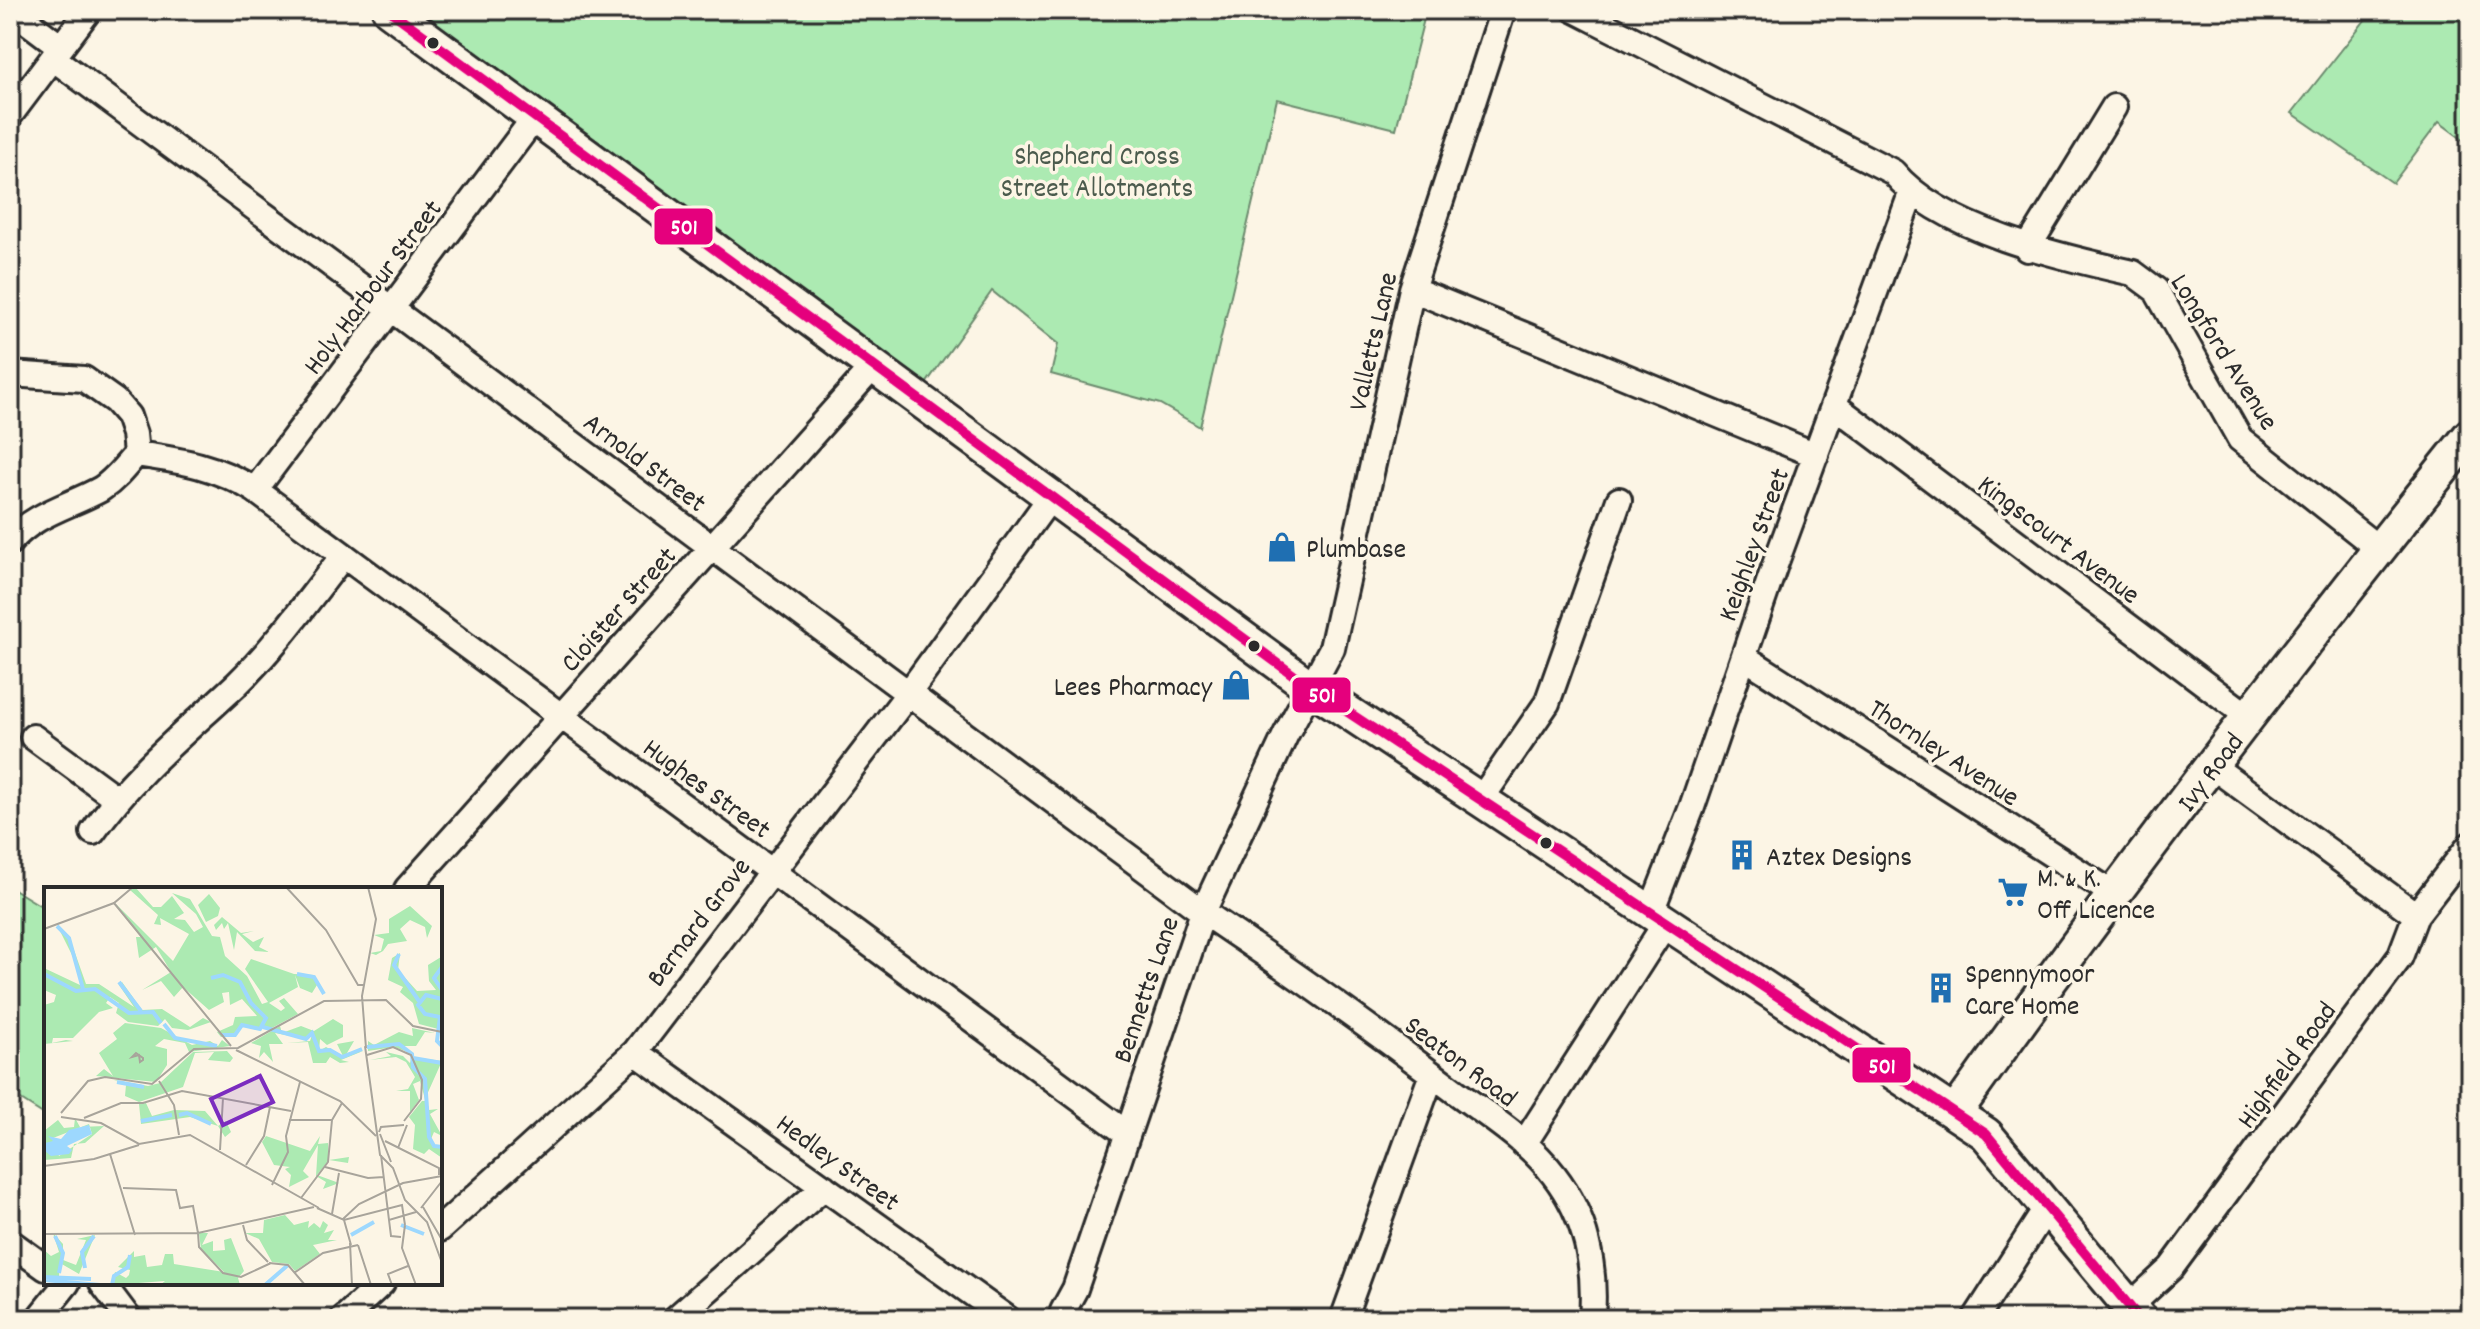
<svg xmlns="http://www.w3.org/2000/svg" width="2480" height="1329" viewBox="0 0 2480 1329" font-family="Dekko,sans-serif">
	<rect width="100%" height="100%" fill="#fcf5e5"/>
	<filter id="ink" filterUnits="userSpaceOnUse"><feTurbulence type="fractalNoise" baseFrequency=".0125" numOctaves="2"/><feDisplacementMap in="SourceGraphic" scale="16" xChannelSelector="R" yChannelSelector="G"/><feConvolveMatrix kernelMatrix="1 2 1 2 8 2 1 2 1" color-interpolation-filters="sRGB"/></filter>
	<g filter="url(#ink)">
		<path fill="#aceab2" stroke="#6c8a6e" stroke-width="2" d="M404 10H1407L1425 15 1396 129 1277 99 1200 427 1160 404 1051 374 1058 344 992 291 923 388Z
			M2373 10H2470V145L2439 122 2393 183 2292 113Z
			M10 887 46 909V1116L10 1093Z"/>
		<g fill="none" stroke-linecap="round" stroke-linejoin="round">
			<g stroke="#2b2b2b" stroke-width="30">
				<path id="street" d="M12 10 61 47
					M1575 10 1893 172C1941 230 2061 257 2133 273L2156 290 2240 439 2379 549
					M53 58 1203 912C1288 969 1370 1027 1452 1089 1486 1115 1528 1140 1554 1175 1587 1218 1596 1266 1592 1319
					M10 115 89 10
					M2027 249 2114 107
					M1412 289 1816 455
					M10 374 84 379 115 401 128 416 134 434 136 454
					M1835 406 2249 717
					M255 490 535 117
					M10 542C33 514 70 506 101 489 115 480 125 467 136 454 183 461 214 465 255 490L1126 1133
					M1744 657 2115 895
					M33 737 116 798
					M2212 766 2416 915
					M1481 799 1547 703 1619 500
					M93 832C133 774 186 732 237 684 276 646 309 599 343 556
					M407 889 872 368
					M1650 914 1692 807 1775 565 1911 194
					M635 1052 1008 1319
					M1524 1144 1665 924
					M440 1229 635 1052 908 694 1050 498
					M10 1242 46 1268
					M102 1283 129 1319
					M2130 1306 2171 1268 2400 957 2416 915 2470 845
					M38 1319 67 1283
					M343 1319 382 1283
					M675 1319 824 1187
					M1069 1319 1063 1311 1075 1289 1203 912 1286 734 1332 648 1412 289 1503 10
					M1343 1319 1432 1074
					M1975 1319 2048 1206"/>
			</g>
			<g stroke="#2b2b2b" stroke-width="38">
				<path id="secondary" d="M389 10 1310 687 1986 1134 2140 1319
					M1955 1113C2119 881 2293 656 2470 435"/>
			</g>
			<use href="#street" stroke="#fcf5e5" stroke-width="24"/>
			<use href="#secondary" stroke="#fcf5e5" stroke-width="32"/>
			<g stroke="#fcf5e5" stroke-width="16">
				<path id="bus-1" d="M389 10 1310 687 1986 1134 2140 1319"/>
			</g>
			<use href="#bus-1" stroke="#e5007d" stroke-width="10"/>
		</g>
	</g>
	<defs>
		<g id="shop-bare" transform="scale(2.4)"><path d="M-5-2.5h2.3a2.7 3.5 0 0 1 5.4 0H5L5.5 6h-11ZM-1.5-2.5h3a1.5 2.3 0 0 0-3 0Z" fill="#1f6fb2" stroke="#fcf5e5" stroke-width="2.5" paint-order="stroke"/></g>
		<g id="building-bare" transform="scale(2.4)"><path d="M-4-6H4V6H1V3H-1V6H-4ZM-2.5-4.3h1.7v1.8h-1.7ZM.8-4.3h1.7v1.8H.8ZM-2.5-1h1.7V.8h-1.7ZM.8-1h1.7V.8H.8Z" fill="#1f6fb2" stroke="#fcf5e5" stroke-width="2.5" paint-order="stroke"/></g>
		<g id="supermarket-bare" transform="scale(2.4)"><path d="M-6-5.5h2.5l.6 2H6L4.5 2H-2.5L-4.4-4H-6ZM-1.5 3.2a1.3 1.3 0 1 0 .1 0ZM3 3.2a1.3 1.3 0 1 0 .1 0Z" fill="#1f6fb2" stroke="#fcf5e5" stroke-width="2.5" paint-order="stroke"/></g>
	</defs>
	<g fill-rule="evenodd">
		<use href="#shop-bare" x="1282" y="547"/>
		<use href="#shop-bare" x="1236" y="685"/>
		<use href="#building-bare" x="1742" y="855"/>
		<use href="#supermarket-bare" x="2013" y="892"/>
		<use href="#building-bare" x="1941" y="988"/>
	</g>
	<g fill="#2b2b2b" stroke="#fcf5e5" stroke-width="3">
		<circle cx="433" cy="43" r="7"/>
		<circle cx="1254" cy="646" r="7"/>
		<circle cx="1546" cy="843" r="7"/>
	</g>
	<g text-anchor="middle" stroke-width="7" stroke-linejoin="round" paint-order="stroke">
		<g font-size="28" fill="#4b5b4d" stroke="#fcf5e5">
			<text x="1097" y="164">Shepherd Cross<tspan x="1097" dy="32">Street Allotments</tspan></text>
		</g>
		<g font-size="28" fill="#2b2b2b" stroke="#fcf5e5">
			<text transform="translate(371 286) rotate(-53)" y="10">Holy Harbour Street</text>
			<text transform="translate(1371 341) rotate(-77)" y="10">Valletts Lane</text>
			<text transform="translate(2226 351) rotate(58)" y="10">Longford Avenue</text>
			<text transform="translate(646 461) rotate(37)" y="10">Arnold Street</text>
			<text transform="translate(2060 538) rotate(37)" y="10">Kingscourt Avenue</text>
			<text transform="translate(1752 544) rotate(-70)" y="10">Keighley Street</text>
			<text transform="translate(617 608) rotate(-48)" y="10">Cloister Street</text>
			<text transform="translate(1945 751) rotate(33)" y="10">Thornley Avenue</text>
			<text transform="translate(2209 771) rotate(-53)" y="10">Ivy Road</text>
			<text transform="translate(708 787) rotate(36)" y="10">Hughes Street</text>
			<text transform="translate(697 921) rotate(-53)" y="10">Bernard Grove</text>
			<text transform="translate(1144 989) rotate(-71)" y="10">Bennetts Lane</text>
			<text transform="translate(1462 1060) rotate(37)" y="10">Seaton Road</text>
			<text transform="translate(2285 1064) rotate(-54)" y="10">Highfield Road</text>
			<text transform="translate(839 1161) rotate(36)" y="10">Hedley Street</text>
		</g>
		<g font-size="28" fill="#2b2b2b" stroke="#fcf5e5" text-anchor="start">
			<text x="1306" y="557">Plumbase</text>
			<text x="1212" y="695" text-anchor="end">Lees Pharmacy</text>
			<text x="1766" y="865">Aztex Designs</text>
			<text x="2037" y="886">M. &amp; K.<tspan x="2037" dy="32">Off Licence</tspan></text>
			<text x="1965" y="982">Spennymoor<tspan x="1965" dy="32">Care Home</tspan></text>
		</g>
	</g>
	<g transform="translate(44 887)">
		<rect width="398" height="398" fill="#fcf5e5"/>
		<path d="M91 0 109 20H117L128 9 140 26 130 32 141 33 150 45 159 40 152 27 128 6 146 12 168 49 176 50 181 69 203 89 218 117 224 115 201 82 207 72 250 87 270 88 273 98 268 106 256 101 251 88 254 100 225 116 237 124 241 121 235 114 240 111 254 127 226 142 198 139 191 149 177 150 173 145 189 138 191 130 213 129 198 112 186 118 185 105 178 106 180 115 165 123 139 100 130 110 117 94 98 103 127 85 112 60 95 71 92 50H97L71 16 129 74 145 47 116 31 117 38 110 37 114 28 86 3ZM165 7 176 21 174 29 162 35 154 18ZM366 19 388 39 383 51 381 40 366 33 356 42 363 54 344 57 339 64 332 68 326 66 337 64 340 52 330 48 345 46V32ZM178 30 197 46 210 44 198 47 209 55 220 50 215 60 225 65 211 64 193 45 190 63 184 36 180 42 178 36 172 43 170 38ZM13 38 25 49 42 97H55L90 120 75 98 78 95 98 123 118 122 146 140 159 131 167 135 144 143 128 141 121 132 114 139 84 135 72 126 75 116 66 110 62 116 69 121 55 125 29 151H9L8 156 22 153 29 154 0 157V118L10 115 12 108 0 103V81L36 98 35 82ZM356 66 354 83 373 104 392 103 385 94 384 78 397 70 398 143 375 137 369 116 356 105 359 100 344 93 348 71ZM289 132 299 138V150L283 158 276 152 275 164 282 160 299 169 293 157 310 154 303 166 319 164 297 173 305 175 296 176 286 170 282 176H269L264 155 243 156 266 154 268 148 262 152 231 146 239 157H225L229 175 220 165 215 171 217 159 207 156 236 139 238 146 257 139 270 144ZM81 136 117 141 148 158 166 154 174 159 178 153 186 159 145 165 141 156 120 152 111 159 123 162V178L112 195 52 189 60 182 69 189 55 166 73 152 69 146ZM368 141 391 146 381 145 372 159H359L370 167 350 160 324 164V154L330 158 355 145 369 149ZM183 164 189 171 186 175 164 173 170 165 151 166 139 200 95 215 81 209 82 198 70 193 104 199 116 196 149 165ZM342 165 359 169 366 176 368 170 398 174 381 212 376 194 369 197 375 213 366 225V204H352L364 202 371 190 362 175 352 170 326 173 347 169ZM378 214H383L385 223 394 222 386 227 398 249 390 245 387 252 391 259 398 258V271L385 262 380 267 369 262 371 238 365 230ZM102 216 108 229 130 223 161 224 174 239 182 234 187 245 181 250 174 239 146 230 97 237 95 217ZM31 231 36 240 60 239 41 256 30 257 27 271 0 273V244L14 233 20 241 30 240ZM45 237 48 247 15 269 9 251ZM222 249 266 264 276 249 274 257 284 256 285 273 305 270 304 276 285 273 273 288 295 296 279 302 282 295 272 289 274 258 259 284 265 290 245 300 247 288 241 282 246 280 230 278 218 255ZM241 328 250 338 265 334 264 341 270 336 276 341 279 334 284 338 280 346 290 343 284 353H293L269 358 276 367 251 384 245 377 228 375 215 352 201 346H219L220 333ZM9 346 19 357V373L32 378 42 353 33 352 51 348 35 387 16 376 15 389 0 390V363L7 369 15 365ZM155 346H164L158 358 169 354V364L181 363 180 353 187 351 200 384 194 391 196 398H116L121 394 68 398 71 385 82 391 85 388 86 383 74 380 90 364V370L101 368 103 380 118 378 121 367H129L130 377 180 385 157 362Z" fill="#aceab2" fill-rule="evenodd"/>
		<path d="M45 238 48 247 23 259 28 263 25 267 7 269 1 264V256L9 254 4 249 17 252 25 243Z" fill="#9dd8fe"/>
		<path fill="none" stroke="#9dd8fe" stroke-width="4" d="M13 39 25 51 39 102M355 67 350 78 375 114M398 80 390 91 398 103M0 87 32 104 51 102 85 126 109 125 117 136M253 87 270 90 280 107M167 91 179 88 196 95 207 116 222 131 216 142 198 138 191 148H178M75 95 97 124M398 112 382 108 374 118 381 127 396 130 393 154 398 159M120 137 131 151 173 159M219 140 262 152 268 146 275 164 286 163 298 170 318 162M323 160 355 157 368 167 369 180 381 192 385 250 390 259 398 260M369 171 398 176M73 195 100 200M135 228 143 226 167 237M97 234 128 228M357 338 380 347M307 348 330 335M11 349 19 366 15 386M41 381 38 365 50 349M0 390 47 392M0 393 56 398M68 398 70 389 84 380 86 368M221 398 244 378"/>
		<path fill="none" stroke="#a8a49b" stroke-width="2" d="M242 0 282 43 314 98H320M70 16 187 159M0 42 70 16 89 0M321 159 336 268 349 281 361 313 383 335 398 376M322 161 318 109 332 32 324 0M192 163 296 214 332 249M92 166 99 171V173L96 175 95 168 88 170ZM323 168 349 160 367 168 378 193 377 212 360 234M115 194 130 218 135 248M17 226 44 194 61 190 108 197 150 162 194 161 280 114 342 113 369 139 398 145M17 230 57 236 95 257 146 248 275 321M40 231 77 216H99L138 204 247 224M245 233H288M335 245 337 240 360 238M336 247 347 275M341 254 395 281V288M354 261 363 238M176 263 179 211M66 267 91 348M337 268 345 333 372 325M202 278 220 249 226 220M0 279 50 272 95 258M281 280 324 291 340 290M228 298 244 265 242 249 256 195M79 301 132 303 136 321 149 319 154 346M257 311 284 275 288 233 298 216M379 320 398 353M273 321 300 333 358 318 361 338M377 321 398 294M288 327 295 286M299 332 315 317 359 296 398 289M300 333 307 358M345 333 347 349 357 350M199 338 203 353 224 375M361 338 358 361 372 398M154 346 155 360 179 386 197 390 227 376M0 347 154 346 270 320M306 356 308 398M314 358 327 398M225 376 244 378 261 398M250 386 279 366 314 358M348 398 344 387 364 379"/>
		<path fill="#7b2cbf" fill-opacity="0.15" stroke="#7b2cbf" stroke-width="4" d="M216 189 229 215 179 238 167 212Z"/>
		<rect width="398" height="398" fill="none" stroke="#2b2b2b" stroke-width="4"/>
	</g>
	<g stroke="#fcf5e5" stroke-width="3">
		<rect x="653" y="207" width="61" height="39" rx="8" fill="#e5007d"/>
		<rect x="1291" y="676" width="61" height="38" rx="8" fill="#e5007d"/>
		<rect x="1851" y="1046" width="61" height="38" rx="8" fill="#e5007d"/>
	</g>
	<g font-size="22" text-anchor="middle" font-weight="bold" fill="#fff">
		<text x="684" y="234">501</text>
		<text x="1322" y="702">501</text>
		<text x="1882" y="1073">501</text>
	</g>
	<rect width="2480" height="1329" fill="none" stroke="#fcf5e5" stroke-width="40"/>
	<rect x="20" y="20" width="2440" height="1289" fill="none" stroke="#2b2b2b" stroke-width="3" filter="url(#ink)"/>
</svg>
